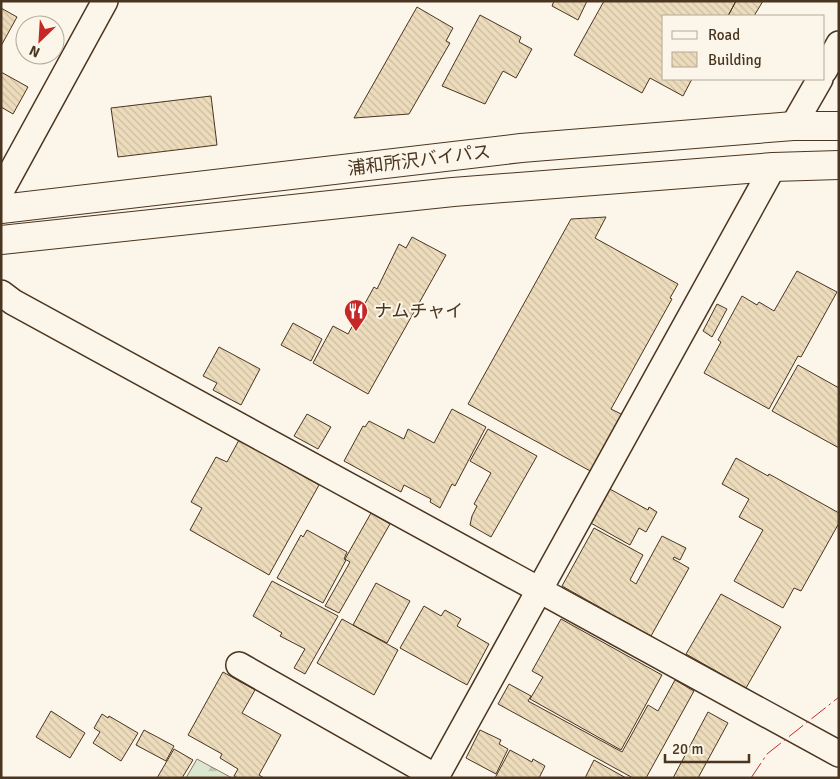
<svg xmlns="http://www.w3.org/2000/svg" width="840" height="779" viewBox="0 0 840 779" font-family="Signika,'Noto Sans JP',sans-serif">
	<defs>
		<pattern id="forest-firs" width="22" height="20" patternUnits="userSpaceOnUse" patternTransform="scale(1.25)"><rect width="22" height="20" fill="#dce7d0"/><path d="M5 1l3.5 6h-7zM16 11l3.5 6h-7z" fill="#bec7b2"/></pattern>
		<pattern id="building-back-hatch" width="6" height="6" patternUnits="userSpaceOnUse" patternTransform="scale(1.25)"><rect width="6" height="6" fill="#ecdcbc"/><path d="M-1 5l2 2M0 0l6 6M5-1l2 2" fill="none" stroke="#ccbda1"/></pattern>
	</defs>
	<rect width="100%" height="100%" fill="#fbf6e9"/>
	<path fill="url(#forest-firs)" stroke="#887966" d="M197 759 232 778H186Z"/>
	<path fill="url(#building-back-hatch)" stroke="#4a3520" d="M554 1H587L578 20 552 6Z
		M604 1H736L728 16H664V79H692L683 96 650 78 642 93 574 55Z
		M736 1H763L754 16H728Z
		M417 7 453 28 446 41 450 43 409 114 354 118Z
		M1 8 17 17 1 46Z
		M480 15 521 37 519 42 532 49 516 78 503 71 485 104 442 86Z
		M1 72 28 87 13 114 1 107Z
		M211 96 217 145 118 157 111 108Z
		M606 217 595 238 678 284 670 298 672 299 611 409 623 415 592 472 468 404 571 219Z
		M412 237 446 255 368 394 313 363 333 326 348 334 374 287 377 289 399 244 406 248Z
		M797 271 837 292 801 357 798 356 769 409 704 373 721 342 718 340 742 296 757 305 759 302 774 311Z
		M717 304 727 309 712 337 703 331Z
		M293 323 322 339 311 361 281 345Z
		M219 347 260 369 241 405 213 390 217 383 203 376Z
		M798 365 839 388V448L772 411Z
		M452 409 486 427 455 486 452 484 440 508 430 502 431 499 404 485 401 492 344 461 363 426 365 427 369 421 404 439 408 429 434 443Z
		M307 414 331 427 318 449 294 436Z
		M488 429 537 456 491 537 470 525 472 516 477 506 474 504 491 473 470 461Z
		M239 440 319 485 269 575 190 530 202 508 191 502 216 457 227 462Z
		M736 458 768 476 769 474 839 513V523L801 591 794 588 783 608 734 581 763 530 739 517 749 499 722 484Z
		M608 488 648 510 649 507 657 512 646 532 639 528 630 545 589 522Z
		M371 513 390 524 339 613 325 606 350 562 345 559Z
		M594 528 643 555 630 580 636 584 662 536 686 548 680 560 674 557 673 559 689 568 651 636 619 618 618 621 608 616 610 613 562 586Z
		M307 530 347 552 344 559 346 560 323 603 277 578 301 535 303 537Z
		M272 581 338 616 305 674 294 668 305 649 280 636 282 633 253 616Z
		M376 583 410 601 387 643 353 625Z
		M721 594 781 627 746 688 686 654Z
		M424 606 441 616 445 610 461 619 457 626 489 644 467 685 400 648Z
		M342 619 398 650 374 695 317 663Z
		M561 619 662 675 621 750 530 699 543 677 532 671Z
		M223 672 255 690 242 713 281 735 259 775 264 778H237L234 776 238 769 220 758 222 754 188 735Z
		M675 680 694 691 646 778H633L498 704 509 684 531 696 528 701 622 752 648 705 658 711Z
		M51 711 85 733 70 758 36 737Z
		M708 712 728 723 698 778H673Z
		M102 714 108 718 109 716 138 733 121 761 93 743 100 732 94 728Z
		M144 730 174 746 166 761 136 745Z
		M480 730 501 740 499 744 508 749 496 774 466 758Z
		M174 749 193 760 182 778H157Z
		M510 750 532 762 533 759 545 766 539 778H495Z
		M594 760 626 778H585Z"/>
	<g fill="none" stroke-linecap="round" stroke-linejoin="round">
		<g stroke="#4a3520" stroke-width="28">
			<path id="street" d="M824 71 839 44
				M793 126 820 79
				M1 191 105 1
				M1 293 13 302 839 754
				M239 665 436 777 773 167"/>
		</g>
		<g stroke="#4a3520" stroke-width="30">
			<path id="highway" d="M1 209 521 148 793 126H839
				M1 240 453 192 773 167 839 165"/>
		</g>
		<use href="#street" stroke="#fbf6e9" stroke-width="25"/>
		<use href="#highway" stroke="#fbf6e9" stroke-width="28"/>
		<path stroke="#c62828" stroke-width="1" stroke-dasharray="18 4 2.5 4" stroke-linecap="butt" d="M751 778 767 754 839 697"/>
	</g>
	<defs>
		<g id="restaurant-pin" transform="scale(1.25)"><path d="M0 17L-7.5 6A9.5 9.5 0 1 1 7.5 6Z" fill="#c62828" stroke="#fbf6e9"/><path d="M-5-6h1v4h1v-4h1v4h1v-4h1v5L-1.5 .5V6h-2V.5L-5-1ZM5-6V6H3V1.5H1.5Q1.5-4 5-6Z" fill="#fff"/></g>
	</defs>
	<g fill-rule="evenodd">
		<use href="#restaurant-pin" x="356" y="311"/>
	</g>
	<g text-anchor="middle" stroke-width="4" stroke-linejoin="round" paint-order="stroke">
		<g font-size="18" fill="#4a3520" stroke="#fbf6e9">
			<text transform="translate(419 160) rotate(-7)" y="6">浦和所沢バイパス</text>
		</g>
		<g font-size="18" fill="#4a3520" stroke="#fbf6e9" text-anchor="start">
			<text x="374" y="317">ナムチャイ</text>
		</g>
	</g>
	<rect width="840" height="779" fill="none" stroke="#4a3520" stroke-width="5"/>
	<rect x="662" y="15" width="162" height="65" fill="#fbf6e9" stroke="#b4a999"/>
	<rect x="672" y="31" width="25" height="8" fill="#fbf6e9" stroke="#b4a999"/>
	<text x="708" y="40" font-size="15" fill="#4a3520">Road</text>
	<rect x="672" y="52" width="25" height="15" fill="url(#building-back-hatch)" stroke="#b4a999"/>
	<text x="708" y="65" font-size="15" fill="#4a3520">Building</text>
	<g transform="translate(40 40) rotate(205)"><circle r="24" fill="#fbf6e9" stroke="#b4a999"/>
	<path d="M0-4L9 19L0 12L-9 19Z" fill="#c62828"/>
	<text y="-8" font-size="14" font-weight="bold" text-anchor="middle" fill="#4a3520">N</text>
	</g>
	<path d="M665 754v8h84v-8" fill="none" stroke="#4a3520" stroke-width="2.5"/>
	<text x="672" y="754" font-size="15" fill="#4a3520" stroke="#fbf6e9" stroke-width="4" paint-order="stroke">20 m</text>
</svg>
